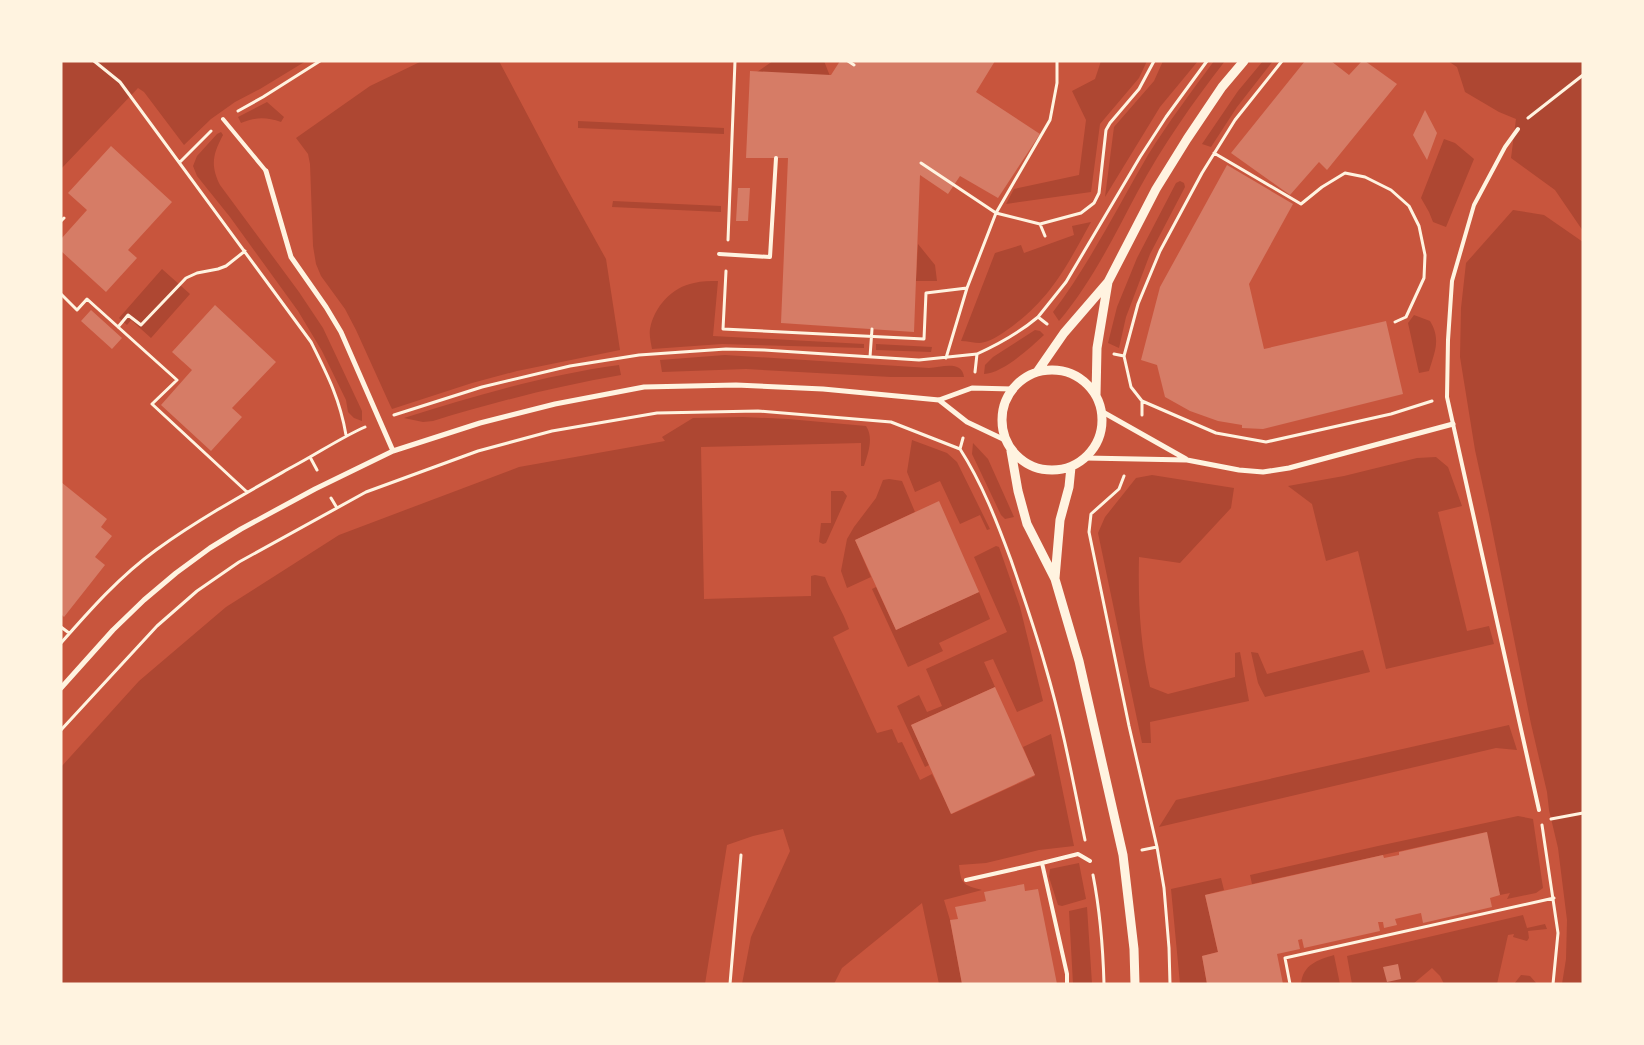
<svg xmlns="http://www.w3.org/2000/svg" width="1644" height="1045" viewBox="0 0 1644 1045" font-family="Arial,sans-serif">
	<rect width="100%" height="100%" fill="#c8553d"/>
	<path fill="#ae4732" d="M61 61H306L260 89 235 102 211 119 184 145 144 92 138 88 61 169Z
		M422 61H499L556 169 606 259 620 350 517 371 472 383 392 409 390 405 356 330 345 309 321 276 316 264 313 246 310 164 308 154 296 138 370 86Z
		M773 61H824L830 76 757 72Z
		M1101 61H1147L1139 78 1100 124 1091 192 1006 204 1014 189 1079 175 1086 120 1072 91 1095 79Z
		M1163 61H1198L1160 107 1105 197 1114 127 1154 81Z
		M1214 61H1225C1193 102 1163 145 1138 191 1114 236 1092 282 1059 321L1053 312C1090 263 1117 208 1148 155 1168 123 1191 92 1214 61Z
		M1263 61H1273L1237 107 1211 147 1202 144 1238 91Z
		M1448 61H1583V231L1555 190 1511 158 1516 119 1499 112 1465 92 1457 67Z
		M267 102 284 117 281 122C266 117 256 117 241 123L238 117Z
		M578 121 724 128V134L578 128Z
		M221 132 223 135C213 154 210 165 220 185L299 292 323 328 362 411V421L354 418 348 412 346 400 322 351 298 311 230 217 197 176 193 166 197 156 217 134Z
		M1444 139 1455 143 1474 159 1446 227 1433 222 1429 212 1421 198Z
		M1180 181 1184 183 1185 187 1150 254 1126 317 1119 348 1108 343 1117 307 1137 258 1176 183Z
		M613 201 721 206V212L612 207Z
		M1513 210 1544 215 1583 242V984H1562L1566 959 1567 920 1558 848 1549 810 1547 792 1531 724 1489 514 1475 450 1460 357 1461 308 1466 263Z
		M1091 222C1066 267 1051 299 1007 330 1000 335 990 342 980 343 974 343 967 341 961 341L995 253 1021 245 1024 253 1074 235 1072 226Z
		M918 244 935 265 937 281H916Z
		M162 269 190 294 151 338 131 320 127 325 119 318Z
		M718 281 713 336 864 344V348L722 344 652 349C651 343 649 335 650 329 654 307 672 287 694 283 702 281 710 281 718 281Z
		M1414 315 1430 321C1441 339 1435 351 1429 371L1419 373 1408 323Z
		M1035 330 1040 331 1044 335C1030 348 1003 373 984 374L985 365 993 357Z
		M876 344 932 347 931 352 876 350Z
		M725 355 929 368C942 367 962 360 964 377H891L746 369 662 372 660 360Z
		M619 365 621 375C557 386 495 402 433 421L423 422 404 418C475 396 545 375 619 365Z
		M743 417 788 419 866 426C874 438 868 453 864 466H861V443L701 447 704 599 811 596V576L815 575 825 577C832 595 843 611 849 629L833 637 877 733 892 729 898 743 902 742 920 780 932 774 952 814 1035 776 1023 747 1051 734 1074 846 1039 850 986 863 959 865C961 884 963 885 982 890L944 900 950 920 962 984H939L922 903 842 968 834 984H742L751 937 790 851 783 829 753 836 727 845 705 984H61V767L139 681 226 607 339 535 519 467 665 441 662 437 693 418Z
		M912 440 947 453 957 462 990 529 987 530 980 515 960 524 940 481 915 492 907 472Z
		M973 443 988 459 1014 517 1005 519 1001 515 972 454Z
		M1436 457 1448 467 1462 506 1438 512 1467 631 1489 626 1494 644 1386 669 1358 551 1326 561 1312 504 1288 486 1344 476 1417 458Z
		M1152 475 1234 488 1231 508 1180 563 1139 557C1138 602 1140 643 1150 687L1168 694 1235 677V653L1240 652 1249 701 1150 722 1151 743H1142L1098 533 1105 517 1136 478Z
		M889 479 902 481 915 512 855 540 871 577 847 588 841 571 847 539 854 527 876 498 883 480Z
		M831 491H843L847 496 826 543 823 544 819 542 821 523H831Z
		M996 546 999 547 1020 607 1043 701 1017 712 993 659 984 662 995 687 911 725 929 765 925 767 897 706 919 695 927 712 942 706 926 669 1007 632 974 557Z
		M876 587 896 630 979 592 990 619 939 643 943 651 908 667 872 589Z
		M1363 650 1370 672 1265 697 1258 683 1251 652 1258 653 1267 674Z
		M1509 725 1517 750 1496 748 1159 827 1176 800Z
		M1518 816 1533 819 1543 888 1536 893 1507 899 1510 893 1500 895 1486 832 1252 884 1250 875 1378 846Z
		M1079 863 1086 899 1062 906 1058 905 1049 877 1050 869Z
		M1221 878 1224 890 1205 895 1218 952 1202 956 1207 984H1180L1171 889Z
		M1087 907 1092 984H1073L1069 911Z
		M1523 915 1527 928 1545 924 1547 929 1528 931 1529 938 1527 941 1513 937 1514 934 1508 935 1497 984H1444L1440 976 1432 968 1413 984H1352L1347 956Z
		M1334 955 1340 984H1301C1303 964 1318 960 1334 955Z
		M1521 975 1530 976 1537 984H1514Z"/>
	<path fill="#d67c66" d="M840 61H995L976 92 1040 134 998 198 960 176 948 194 920 175 914 332 781 323 788 158H746L750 71 831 75Z
		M1305 61H1331L1349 75 1362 61H1365L1397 84 1327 170 1319 162 1290 195 1231 153Z
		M1425 110 1437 133 1427 160 1413 135Z
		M111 146 172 202 128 250 137 258 106 292 61 251V239L87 210 68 193Z
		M1227 165 1293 204 1249 284 1264 349 1386 321 1403 394 1263 429 1242 428V425L1218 421 1190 411 1165 397 1157 365 1141 360 1160 287Z
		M738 188H750L748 221H736Z
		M215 305 276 362 232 408 242 417 211 451 161 405 192 370 172 352Z
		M91 310 122 338 112 349 81 321Z
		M61 482 107 519 101 527 112 536 95 557 105 565 64 617 61 614Z
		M939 501 979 592 896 630 855 540Z
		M995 687 1035 775 951 814 911 725Z
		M1487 832 1500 895 1490 898 1492 907 1423 923 1421 913 1395 919 1397 925 1384 928 1383 922H1378L1380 931 1304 948 1302 939 1298 940 1300 949 1277 954 1283 984H1207L1202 956 1218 952 1205 895 1383 855 1384 858 1399 855V852Z
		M1024 884 1025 891 1038 889 1057 984H962L950 920 958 919 955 907 986 901 984 892Z
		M1398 964 1401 979 1387 982 1383 967Z"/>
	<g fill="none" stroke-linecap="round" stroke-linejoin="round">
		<path stroke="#fff3e0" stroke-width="3" d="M94 61 120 82 311 342C327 374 340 399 346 435
			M848 61 854 65
			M238 111 263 97 320 61
			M1528 118 1583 75
			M1214 153 1301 204 1322 187 1345 173 1365 177 1391 190 1409 206 1419 226 1425 255 1424 278 1406 317 1395 322
			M180 162 211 131
			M921 163 996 213 1050 120 1057 83V61
			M61 221 64 218
			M1040 224 1045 236
			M728 240 735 61
			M726 271 723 329 924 339 926 293 967 288
			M61 294 77 310 87 299 177 380 152 404 247 492
			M1047 324 1038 317 1066 282 1140 157 1166 117 1207 61
			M118 327 128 315 141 325 186 278 197 273 218 269 226 266 245 251
			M1114 354 1124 356 1131 387 1142 401V415
			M1124 356 1138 304 1160 251 1202 173 1235 120 1282 61
			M870 357 872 329
			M946 358 967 288 996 213 1040 224 1081 213 1094 203 1099 193 1106 130 1110 123 1139 89 1154 61
			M975 372 977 354C999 344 1019 333 1038 317
			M1142 401 1216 433 1266 442 1391 414 1432 401
			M394 415 482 387 570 366 639 355 726 349 764 350 919 360 977 354
			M963 438 960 449C982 483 997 522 1011 560 1023 595 1035 629 1045 665 1062 722 1073 781 1085 840
			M310 457 317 470
			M1124 476 1119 489 1091 514 1089 532 1129 726 1157 847 1164 888 1169 948 1170 984
			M331 498 337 508
			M61 627 69 633
			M61 643C90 610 120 576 156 550 199 519 246 493 292 467 317 454 340 438 365 427
			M61 730 157 626 197 591 239 562 366 492 478 451 552 431 657 413 758 411 891 422 960 449
			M1551 819 1583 813
			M1542 825 1558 933 1553 984
			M1142 850 1157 847
			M1093 875C1100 911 1103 947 1104 984
			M730 984 741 855
			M1290 984 1285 958 1554 898"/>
		<path stroke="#fff3e0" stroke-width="4" d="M223 119 266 171
			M1518 129 1505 147 1474 205 1452 281 1448 340 1447 397 1539 810
			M719 254 770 257 776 158
			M966 880 1042 863
			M1067 984V974L1042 863 1078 854 1090 861"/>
		<path stroke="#fff3e0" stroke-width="5" d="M266 171 291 257 326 307 341 332 393 451
			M939 400 967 422 1005 440
			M1101 411 1186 459
			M1086 458 1187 460 1239 470 1263 472 1289 468 1453 424
			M61 688 113 630 144 600 176 573 210 548 241 529 315 489 393 451 480 423 555 404 644 387 736 385 823 389 939 400 972 388 1012 389"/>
		<path stroke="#fff3e0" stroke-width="9" d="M1002 420a50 50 0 1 1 100 0a50 50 0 1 1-100 0Z
			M1037 372 1064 333 1108 282 1156 189 1187 139 1222 87 1244 61
			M1096 395 1097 348 1108 282
			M1011 451 1018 491 1027 524 1055 579 1079 661 1123 855 1134 949 1135 984
			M1055 578 1060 520 1069 487 1071 467"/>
	</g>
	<rect width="1644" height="1045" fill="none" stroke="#fff3e0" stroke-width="125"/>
</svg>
